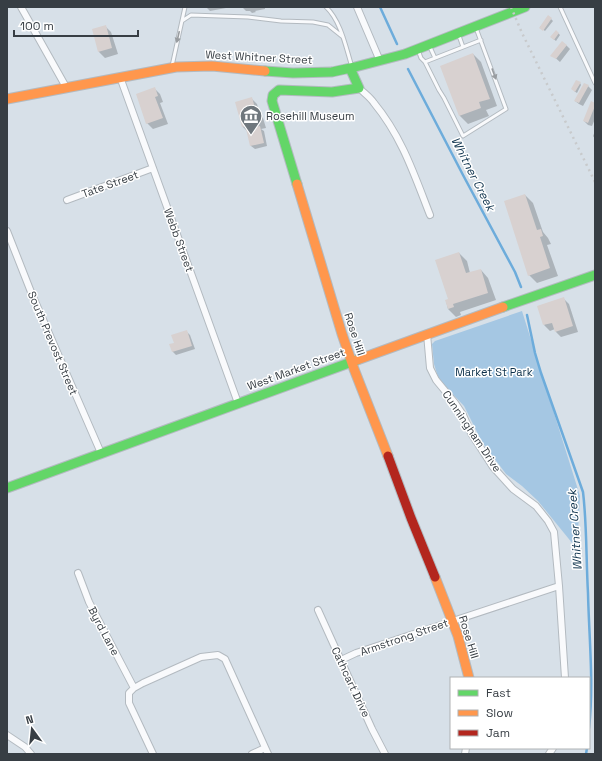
<svg xmlns="http://www.w3.org/2000/svg" width="602" height="761" viewBox="0 0 602 761" font-family="'Space Grotesk',sans-serif">
	<rect width="100%" height="100%" fill="#d7e0e8"/>
	<path fill="#a5c7e3" d="M522 311 580 496 577 549 538 501 522 486 506 474 482 442 464 406 445 386 438 377 434 364 432 344 435 341Z"/>
	<path fill="#0003" d="M206 7H226V8L210 11Z
		M242 7H265V9L255 11 256 12 252 13 250 11H246Z
		M549 17 553 21 545 31 540 27Z
		M105 26 111 32 118 54 105 58 99 52 93 30Z
		M556 31 560 35 556 41 551 37Z
		M566 45 570 49 560 62 552 55Z
		M473 54 481 62 497 106 486 110 489 116 468 124 460 116 442 66Z
		M580 83 581 85 577 93 574 91Z
		M588 86 592 90 583 106 579 104 575 101Z
		M155 89 160 94 163 102 160 103 168 124 153 129 147 123Z
		M251 98 257 104 260 115 263 118 266 128 261 129 264 131 267 146 255 149 251 146 248 132 243 127Z
		M595 104V119L592 126 588 125 584 121Z
		M595 131V139L593 136Z
		M525 195 533 203 543 232 548 238 551 244 547 245 558 276 537 283 529 275Z
		M459 253 467 261 470 273 481 270 488 278 496 300 460 312 461 315 456 317 448 309 446 301 449 300Z
		M563 298 569 304 578 332 561 337 556 332 555 329 550 331 544 325Z
		M187 332 190 335 195 349 176 355 172 351 175 344Z"/>
	<g fill="none" stroke-linecap="round" stroke-linejoin="round">
		<path stroke="#6dacdb" stroke-width="2.5" d="M380 7 397 44
			M408 69 463 175 515 272 521 287
			M527 315 535 353 541 373 583 492C587 525 586 559 588 593 589 638 594 683 589 728
			M586 754 587 748"/>
	</g>
	<path fill="#d8d1d0" d="M548 15 552 18 543 31 539 28Z
		M106 25 112 48 98 52 92 29Z
		M556 30 559 33 554 40 550 37Z
		M562 41 567 45 556 59 550 56Z
		M473 53 490 99 479 102 481 108 459 116 440 66Z
		M576 80 581 82 575 92 571 89Z
		M584 83 589 85 579 103 574 101Z
		M155 87 158 96 155 97 163 118 146 124 136 94Z
		M252 97 256 112 258 111 261 122 242 127 235 102Z
		M591 101 595 103V106L588 123 583 121Z
		M260 126 264 143 250 146 246 129Z
		M525 194 537 230 541 229 543 236 540 237 550 268 528 276 504 201Z
		M459 252 466 273 481 269 488 293 453 304 454 307 448 309 445 300 448 299 435 260Z
		M564 297 573 326 555 332 552 323 543 325 537 306Z
		M187 330 192 346 172 352 169 344 174 343 171 335Z"/>
	<g fill="none" stroke-linecap="round" stroke-linejoin="round">
		<g stroke="#b3bac0" stroke-width="5">
			<path id="lane" d="M326 7C341 21 346 48 352 67
				M560 7 595 83
				M182 21 191 15 248 17 281 21 313 22 328 25 343 37
				M476 28 506 109 463 136 444 98 439 90 425 62 481 40
				M458 33 463 47
				M429 45 435 58
				M418 50 421 58 425 62
				M172 66 185 7"/>
		</g>
		<g stroke="#b3bac0" stroke-width="8">
			<path id="street" d="M21 7 66 87
				M357 7 380 61
				M120 77 238 403
				M359 88C364 93 370 97 374 103 402 137 414 174 430 215
				M67 200 153 168
				M7 231 31 292 101 453
				M427 334 430 368 436 380 455 403 463 415 471 433 493 467 513 489 536 506 548 521 554 532 559 586 565 678
				M78 573 89 602 134 688
				M318 610 372 729 385 754
				M341 660 356 653 559 586
				M7 735 25 747 31 754
				M153 754 129 703V693L134 688 143 683 201 657 218 655 225 659 268 754
				M252 754 265 748
				M465 754 466 748
				M549 754 553 748"/>
		</g>
		<g stroke="#b3bac0" stroke-width="11">
			<path id="fast" d="M265 71 293 73 332 72 355 67 405 54 525 7
				M297 184 272 101 273 95 279 90 332 92 359 88 350 68
				M503 307 595 275
				M7 488 357 360"/>
		</g>
		<g stroke="#b3bac0" stroke-width="11">
			<path id="slow" d="M7 99 176 67 212 66 265 71
				M297 184 342 334 354 369 388 456
				M357 360 503 307
				M435 577 458 636 469 678"/>
		</g>
		<g stroke="#b3bac0" stroke-width="11">
			<path id="jam" d="M388 456 411 518 435 577"/>
		</g>
		<use href="#lane" stroke="#f9fafc" stroke-width="3"/>
		<use href="#street" stroke="#f9fafc" stroke-width="6"/>
		<use href="#fast" stroke="#63d668" stroke-width="9"/>
		<use href="#slow" stroke="#ff974d" stroke-width="9"/>
		<use href="#jam" stroke="#b3261e" stroke-width="9"/>
		<path stroke="#c8cacc" stroke-width="2.5" stroke-dasharray="2 4" stroke-linecap="butt" d="M511 7 522 33 595 182"/>
	</g>
	<defs><path id="oneway-solid" d="M-6-.8H1V-3.2L6.5 0L1 3.2V.8H-6Z"/></defs>
	<g fill="#989ca0">
		<use href="#oneway-solid" transform="translate(178 37) rotate(103)"/>
		<use href="#oneway-solid" transform="translate(494 74) rotate(70)"/>
	</g>
	<defs>
		<g id="museum-pin" transform="scale(1.15)"><path d="M0 17L-7.5 6A9.5 9.5 0 1 1 7.5 6Z" fill="#6f777d" stroke="#fff"/><path d="M0-6L6-3V-2H-6V-3ZM-5-1h2V3h-2ZM-1-1h2V3h-2ZM3-1h2V3H3ZM-6 4H6V6H-6Z" fill="#fff"/></g>
	</defs>
	<g fill-rule="evenodd">
		<use href="#museum-pin" x="251" y="116"/>
	</g>
	<g text-anchor="middle" stroke-width="3" stroke-linejoin="round" paint-order="stroke">
		<g font-size="11" fill="#373e44" stroke="#fff">
			<text transform="translate(259 57) rotate(3)" y="4">West Whitner Street</text>
			<text transform="translate(110 184) rotate(-20)" y="4">Tate Street</text>
			<text transform="translate(179 240) rotate(70)" y="4">Webb Street</text>
			<text transform="translate(355 334) rotate(72)" y="4">Rose Hill</text>
			<text transform="translate(53 343) rotate(67)" y="4">South Prevost Street</text>
			<text transform="translate(296 369) rotate(-20)" y="4">West Market Street</text>
			<text transform="translate(472 431) rotate(56)" y="4">Cunningham Drive</text>
			<text transform="translate(104 631) rotate(62)" y="4">Byrd Lane</text>
			<text transform="translate(404 637) rotate(-19)" y="4">Armstrong Street</text>
			<text transform="translate(469 637) rotate(73)" y="4">Rose Hill</text>
			<text transform="translate(351 682) rotate(65)" y="4">Cathcart Drive</text>
		</g>
		<g font-size="11" fill="#373e44" stroke="#fff" text-anchor="start">
			<text x="266" y="120">Rosehill Museum</text>
		</g>
		<g font-size="11" fill="#0c304a" stroke="#fff">
			<text x="494" y="376">Market St Park</text>
		</g>
		<g font-size="12" font-style="italic" fill="#0e334d" stroke="#fff">
			<text transform="translate(473 174) rotate(63)" y="4">Whitner Creek</text>
			<text transform="translate(575 530) rotate(-94)" y="4">Whitner Creek</text>
		</g>
	</g>
	<rect width="602" height="761" fill="none" stroke="#373e44" stroke-width="16"/>
	<rect x="450" y="677" width="140" height="72" fill="#ffffff" stroke="#afb2b4"/>
	<rect x="458" y="690" width="20" height="6" fill="#63d668" stroke="#afb2b4"/>
	<text x="486" y="697" font-size="12" fill="#373e44">Fast</text>
	<rect x="458" y="710" width="20" height="6" fill="#ff974d" stroke="#afb2b4"/>
	<text x="486" y="717" font-size="12" fill="#373e44">Slow</text>
	<rect x="458" y="730" width="20" height="6" fill="#b3261e" stroke="#afb2b4"/>
	<text x="486" y="737" font-size="12" fill="#373e44">Jam</text>
	<g transform="translate(32 729) rotate(345)" stroke="#ffffff" stroke-width="3" paint-order="stroke">
	<path d="M0-3L7 15L0 10L-7 15Z" fill="#373e44"/>
	<text y="-6" font-size="11" font-weight="bold" text-anchor="middle" fill="#373e44">N</text>
	</g>
	<path d="M14 30v6h124v-6" fill="none" stroke="#373e44" stroke-width="2"/>
	<text x="20" y="30" font-size="12" fill="#373e44" stroke="#ffffff" stroke-width="3" paint-order="stroke">100 m</text>
</svg>
